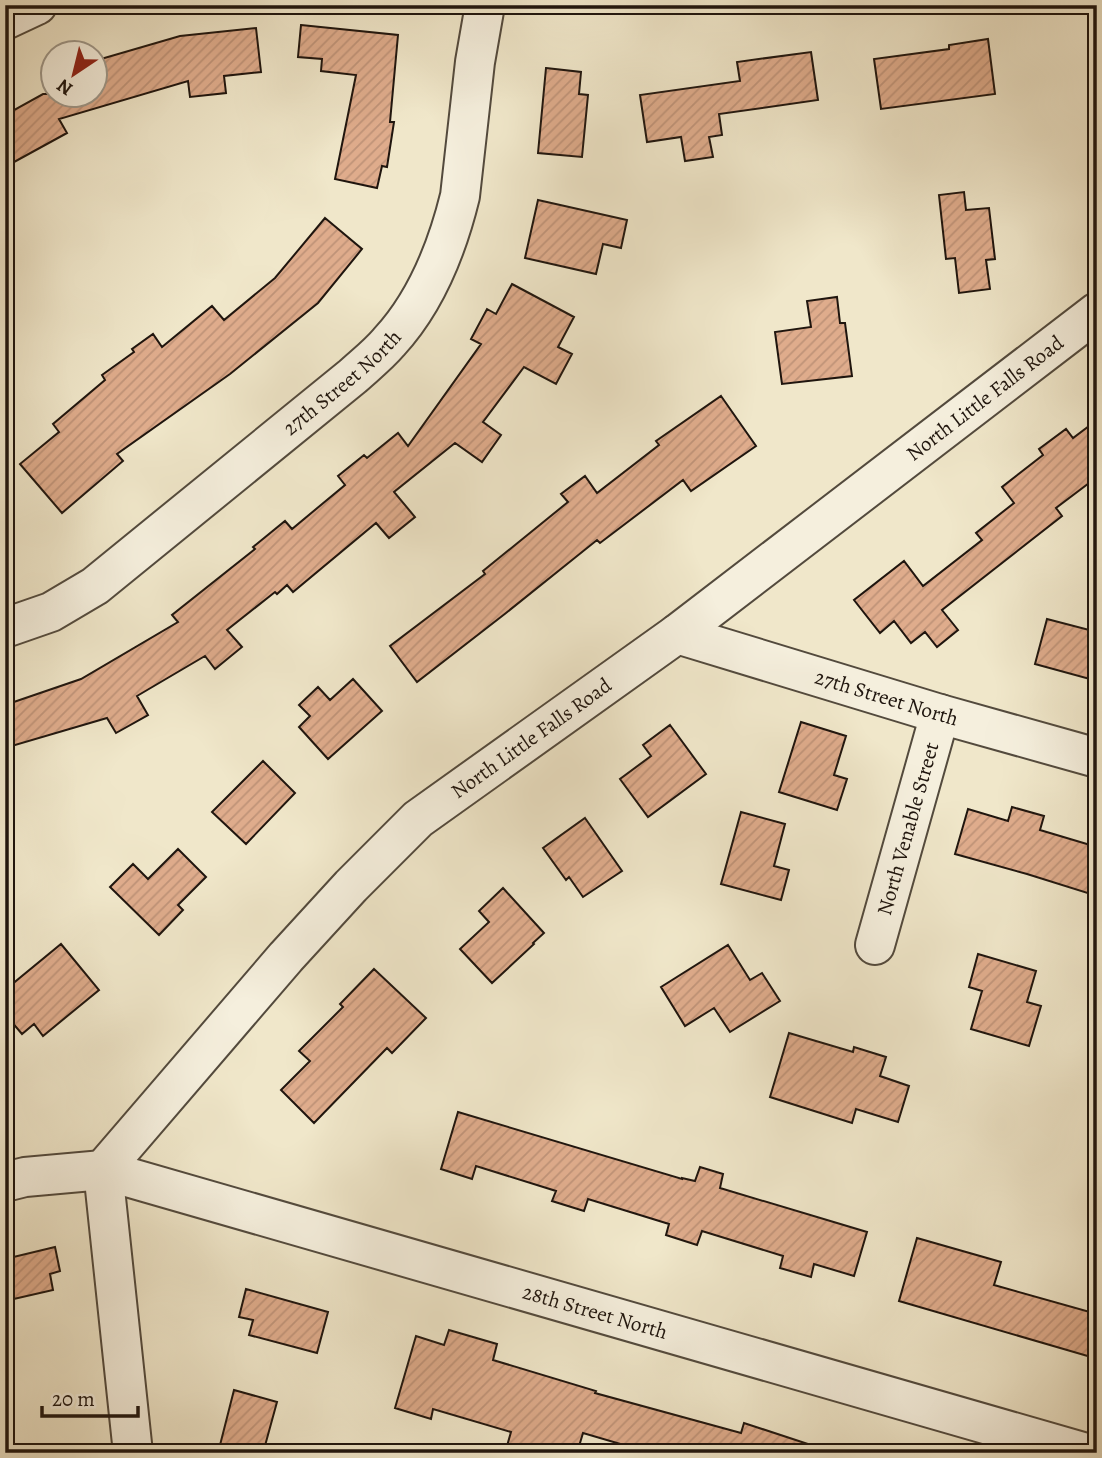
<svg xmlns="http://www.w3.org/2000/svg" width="1102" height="1458" viewBox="0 0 1102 1458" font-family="Alegreya,serif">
	<defs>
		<pattern id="building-hatch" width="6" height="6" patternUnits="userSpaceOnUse" patternTransform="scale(1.75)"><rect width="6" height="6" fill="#dfac8c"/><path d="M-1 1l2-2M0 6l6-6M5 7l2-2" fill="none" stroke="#bf9378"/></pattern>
	</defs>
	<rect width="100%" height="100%" fill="#f0e7ca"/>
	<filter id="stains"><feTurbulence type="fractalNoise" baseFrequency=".00286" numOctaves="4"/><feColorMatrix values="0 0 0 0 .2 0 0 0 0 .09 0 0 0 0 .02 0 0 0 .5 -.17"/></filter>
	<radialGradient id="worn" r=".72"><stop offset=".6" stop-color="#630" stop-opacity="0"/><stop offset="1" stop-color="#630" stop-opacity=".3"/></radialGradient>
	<path fill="url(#building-hatch)" stroke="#1f150e" stroke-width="2" d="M301 25 398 35 390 122H394L387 167 382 166 377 188 335 179 356 75 321 71 322 59 298 57Z
		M256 28 261 72 224 76 226 93 190 97 188 81 59 119 67 133 5 167V115L43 94H94V61L180 36Z
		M988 39 995 94 881 109 874 59 949 49V45Z
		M811 52 818 100 719 114 722 135 709 137 713 157 685 161 681 137 647 142 640 95 740 81 737 62Z
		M546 68 581 72 579 94 588 95 582 157 538 153Z
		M964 192 966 210 989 208 995 259 986 260 990 289 959 293 955 258 946 259 939 195Z
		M538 200 627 220 621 248 603 244 596 274 525 258Z
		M325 218 362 249 318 303 230 374 117 454 123 461 62 513 20 464 59 432 53 424 105 380 102 375 134 352 132 349 153 334 162 347 212 306 224 320 275 278Z
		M512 284 574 317 558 347 572 354 556 384 524 367 483 422 501 435 482 462 455 443 394 492 415 517 389 538 376 523 293 592 287 585 277 594 275 592 227 630 242 647 215 669 205 656 137 696 148 715 116 733 107 718 5 748V705L81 679 178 622 172 615 255 549 253 547 285 521 292 529 345 485 338 476 364 455 367 458 398 433 408 446 481 344 471 339 487 309 496 314Z
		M837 297 840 323H845L852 376 782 384 775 332 811 327 807 301Z
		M721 396 756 446 691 491 683 480 600 543 597 540 506 613 417 682 390 646 485 574 483 571 568 502 561 494 585 476 597 493 659 445 656 441Z
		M1097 420V477L1056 508 1062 516 942 610 958 630 937 647 925 632 911 643 894 621 880 633 854 600 904 561 923 586 982 540 976 533 1014 503 1002 487 1043 455 1039 449 1066 429 1073 438Z
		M1047 619 1097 632V681L1035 664Z
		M353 679 382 711 328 759 299 727 310 716 299 705 318 687 330 700Z
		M801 722 846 736 834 775 847 779 837 810 779 792Z
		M670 725 706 774 648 817 620 779 651 756 643 745Z
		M263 761 295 793 246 844 212 812Z
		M1012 807 1044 816 1040 830 1097 847V896L1027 874 955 854 968 809 1008 821Z
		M741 812 785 824 774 866 789 870 781 900 721 884Z
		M585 818 622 871 583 897 569 877 566 880 543 848Z
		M178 849 206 877 178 905 183 910 159 935 110 887 133 864 148 879Z
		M503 888 544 933 533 943 534 944 492 983 460 949 489 922 479 911Z
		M61 944 99 990 43 1036 34 1024 22 1034 5 1014V990Z
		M728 945 750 980 762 973 780 1001 730 1032 714 1008 685 1026 661 987Z
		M978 954 1036 971 1027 1002 1041 1006 1029 1046 971 1029 982 991 969 987Z
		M374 969 426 1018 392 1053 387 1048 314 1123 281 1090 310 1061 299 1051 343 1007 340 1004Z
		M789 1033 853 1052 854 1047 886 1057 880 1076 909 1086 898 1122 856 1109 852 1123 770 1097Z
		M458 1112 682 1179V1178L695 1181 700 1167 723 1174 720 1188 867 1232 854 1276 814 1264 811 1277 780 1268 783 1256 702 1231 697 1245 666 1235 669 1224 588 1199 584 1211 552 1201 556 1191 476 1166 472 1179 441 1169Z
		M917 1238 1001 1262 994 1285 1097 1314V1335L1091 1357 899 1301Z
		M55 1247 60 1271 50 1274 53 1290 5 1301V1259Z
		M246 1289 328 1312 317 1353 249 1335 253 1320 239 1317Z
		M449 1330 497 1344 493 1360 596 1391 595 1393 741 1433 744 1423 817 1447V1453H651L583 1433 577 1453H505L511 1432 433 1409 431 1419 395 1408 416 1336 444 1345Z
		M234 1390 277 1402 263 1453H218Z"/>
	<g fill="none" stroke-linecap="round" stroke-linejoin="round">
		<g stroke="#534a3d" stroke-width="42">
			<g id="minor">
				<path id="s1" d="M5 628 51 612 95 586 353 376C365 365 378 355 389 342 426 302 447 249 460 196L475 62 485 5"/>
				<path id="s2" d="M677 634 940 714 1097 758"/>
				<path id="s3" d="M875 945 940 714"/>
				<path id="s4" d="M103 1170 286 957 351 886 418 819 677 634 1097 312"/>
				<path d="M103 1170 133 1453"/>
				<path id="s5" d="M5 1182 25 1177 103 1170 1086 1453"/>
			</g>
		</g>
		<g stroke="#534a3d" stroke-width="42">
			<path id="tertiary" d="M5 20 37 5"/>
		</g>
		<use href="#minor" stroke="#f5efdd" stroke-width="38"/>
		<use href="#tertiary" stroke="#f5efdd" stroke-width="38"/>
	</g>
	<g text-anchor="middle" stroke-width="5" stroke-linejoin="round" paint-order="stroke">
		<g font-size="21" fill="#1f150e" stroke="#f5efdd">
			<text dy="7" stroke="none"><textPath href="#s1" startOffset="420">27th Street North</textPath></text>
			<text dy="7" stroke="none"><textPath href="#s4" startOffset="1178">North Little Falls Road</textPath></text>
			<text dy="7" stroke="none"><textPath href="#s2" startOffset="219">27th Street North</textPath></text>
			<text dy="7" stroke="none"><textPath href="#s4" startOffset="611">North Little Falls Road</textPath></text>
			<text dy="7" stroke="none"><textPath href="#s3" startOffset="121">North Venable Street</textPath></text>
			<text dy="7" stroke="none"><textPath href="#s5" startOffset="611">28th Street North</textPath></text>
		</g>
	</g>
	<rect width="1102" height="1458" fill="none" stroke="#f0e7ca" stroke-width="28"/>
	<rect x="7" y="7" width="1088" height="1444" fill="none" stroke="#1f150e" stroke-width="3.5"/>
	<rect x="14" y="14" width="1074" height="1430" fill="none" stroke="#1f150e" stroke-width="2"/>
	<g transform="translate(74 74) rotate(215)"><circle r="33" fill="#f5efdd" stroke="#9f988a" stroke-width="2"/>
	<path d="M0-5L12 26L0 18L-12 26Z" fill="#8f2418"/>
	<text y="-10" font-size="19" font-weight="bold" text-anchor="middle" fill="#1f150e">N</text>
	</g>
	<path d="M42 1406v10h96v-10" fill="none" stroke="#1f150e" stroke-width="3.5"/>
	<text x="52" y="1406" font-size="21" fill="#1f150e" stroke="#f5efdd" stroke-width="5" paint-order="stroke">20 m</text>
	<rect width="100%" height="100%" filter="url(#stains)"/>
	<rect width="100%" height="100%" fill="url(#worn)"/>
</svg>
